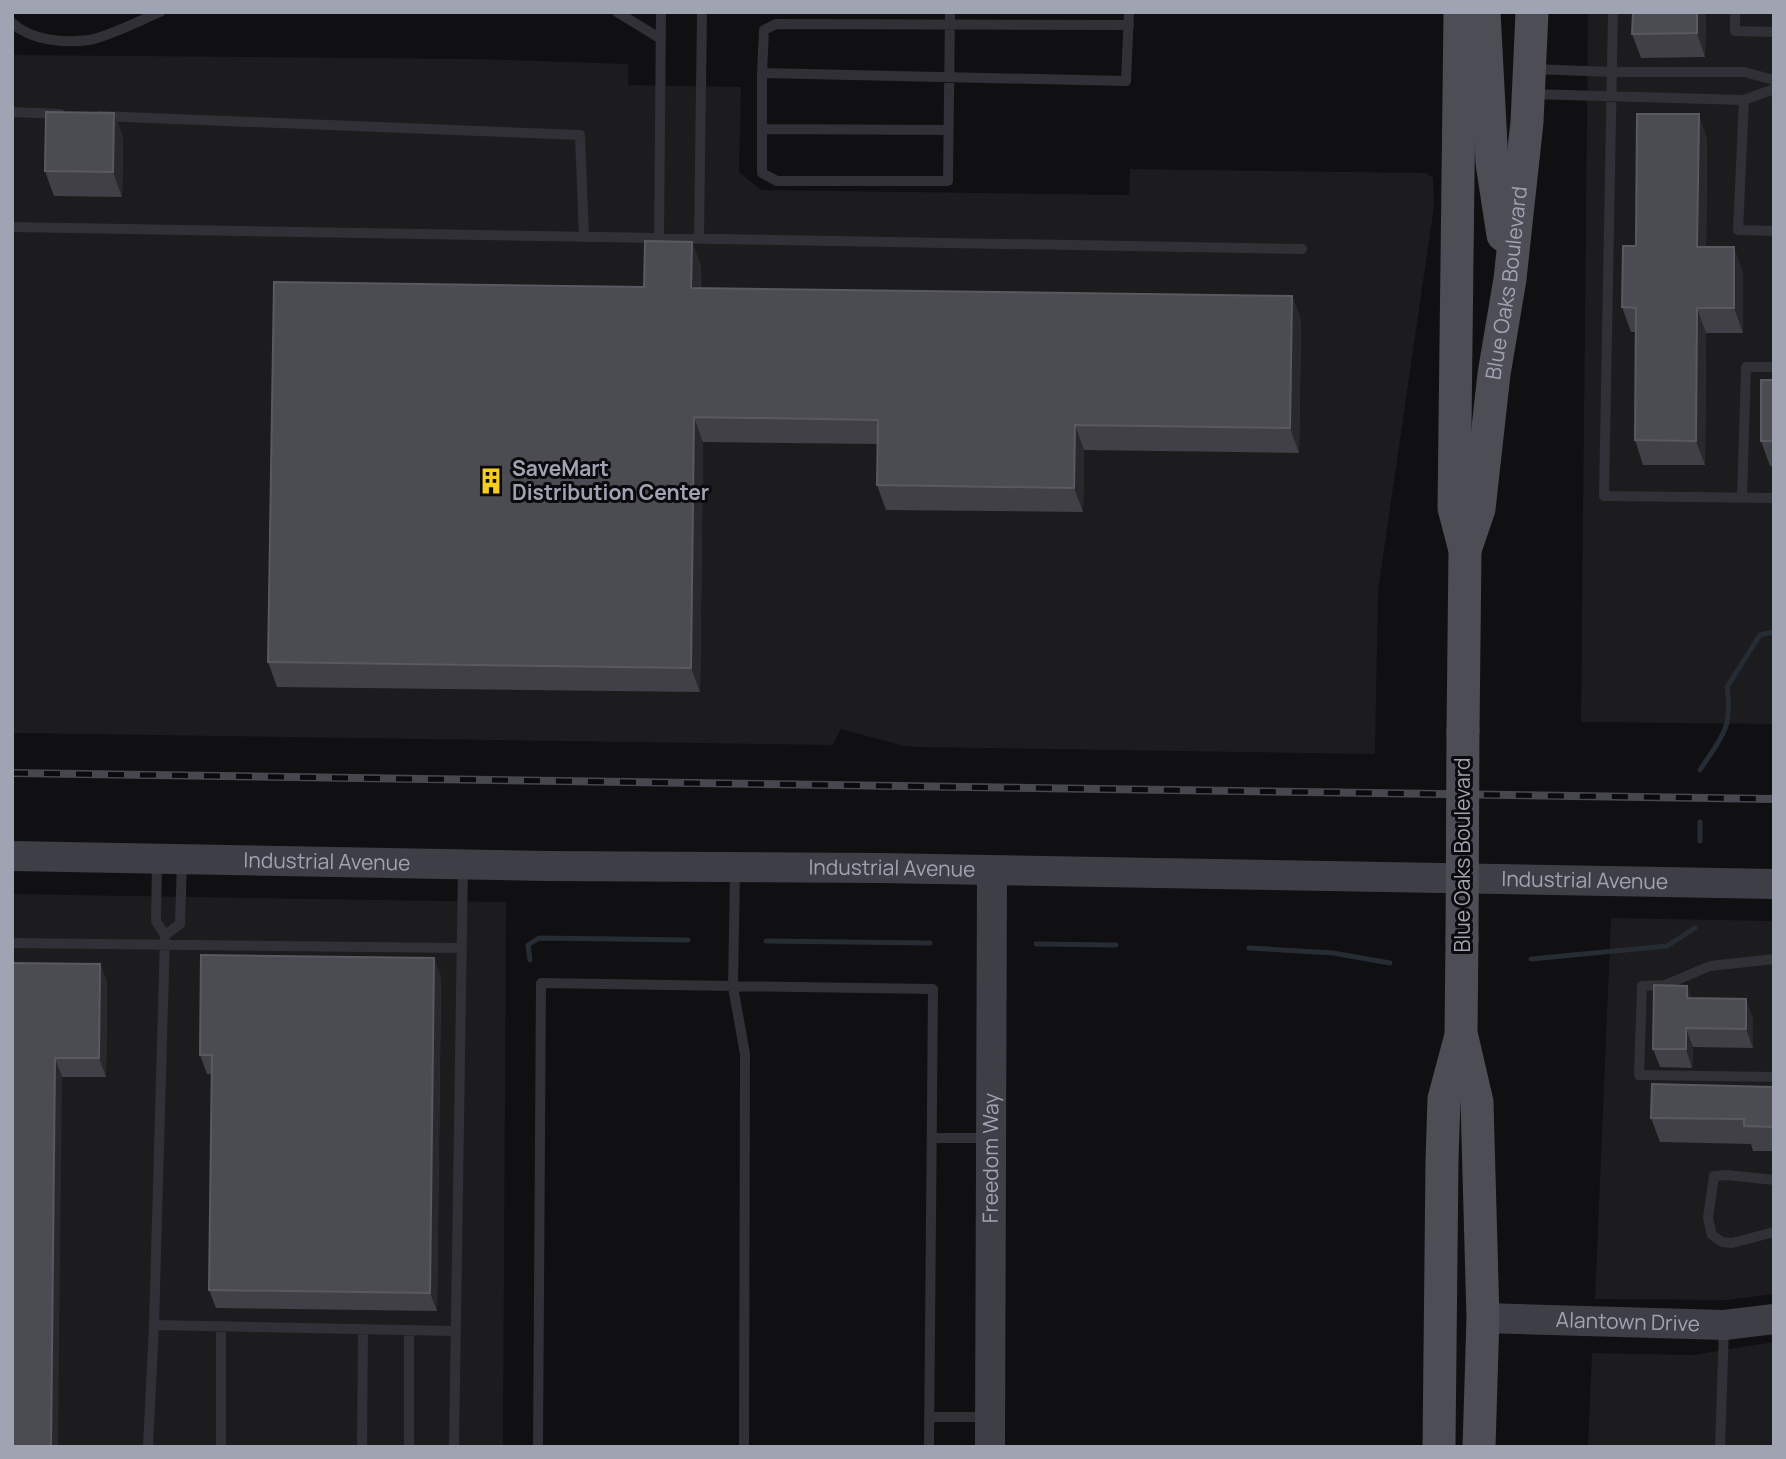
<svg xmlns="http://www.w3.org/2000/svg" width="1786" height="1459" viewBox="0 0 1786 1459" font-family="Manrope,sans-serif">
	<rect width="100%" height="100%" fill="#100f11"/>
	<path fill="#1c1b1e" d="M1588 12H1774V724L1581 722Z
		M12 55 476 59 628 64V85L741 87 739 172 761 190 1129 195 1130 169 1427 173 1433 178 1434 206 1378 591 1375 754 916 747 904 746 841 729 833 745 12 733Z
		M12 894 506 902 503 1447H12Z
		M1611 918 1774 921V1294L1728 1300 1595 1299Z
		M1774 1342V1447H1588L1592 1353 1693 1355Z"/>
	<g fill="none" stroke-linecap="round" stroke-linejoin="round">
		<path stroke="#262c34" stroke-width="5" d="M1700 770C1722 736 1733 729 1727 687L1760 635 1774 632
			M1700 841V822
			M766 941 930 943
			M1036 944 1116 945
			M1249 948 1333 953 1390 963
			M1531 959 1667 946 1695 928
			M530 960 528 945 539 938 688 940"/>
		<path stroke="#303036" stroke-width="10" d="M617 12 661 39
			M1613 12 1604 496 1774 498
			M1735 12V31L1774 32
			M12 23C32 41 64 43 89 40 108 37 141 20 160 12
			M1129 25 776 24 764 30 762 73 1126 81 1129 12
			M1533 69 1612 72H1744L1774 80
			M762 73V129L948 130
			M1531 94 1744 100 1774 89
			M1744 100 1738 230 1774 231
			M12 112 60 114
			M100 116 580 135 584 237
			M762 129V173L777 181H948L950 12
			M12 227 1302 249
			M659 238 661 12
			M699 239 702 12
			M1742 498 1746 367H1774
			M735 870 733 987 745 1054 744 1447
			M165 935 180 924 182 862
			M12 943 461 948
			M1774 959 1710 966 1665 985 1642 986 1639 1075 1774 1077
			M932 1138H988
			M1774 1180 1727 1175 1714 1176 1708 1218 1712 1235 1722 1242 1732 1243 1774 1232
			M154 1325 454 1331
			M929 1417H990
			M148 1447 154 1325 165 935 156 921 157 861
			M221 1447V1326
			M362 1447 363 1329
			M409 1447V1330
			M454 1447 463 865
			M538 1447 541 983 933 989 929 1447
			M1720 1447 1724 1327"/>
		<g stroke="#3e3f46" stroke-width="30">
			<path id="s1" d="M12 856 547 866 879 868 1774 884"/>
			<path id="s2" d="M1483 1318 1724 1325 1774 1319"/>
			<path id="s3" d="M990 1447 992 871"/>
		</g>
		<g stroke="#4c4d55" stroke-width="33">
			<path d="M1460 12 1454 508 1465 550 1463 731"/>
			<path d="M1484 12 1492 163 1503 235"/>
			<path id="s4" d="M1465 550 1479 509 1494 374 1510 279 1527 122 1532 12"/>
			<path d="M1462 939 1461 1033 1477 1102 1483 1318 1479 1447"/>
			<path d="M1439 1447 1442 1160 1444 1099 1460 1039"/>
		</g>
		<g stroke="#47484f" stroke-width="8">
			<path id="rail" d="M12 773 1774 799"/>
		</g>
		<use href="#rail" stroke="#0b0a0c" stroke-width="5" stroke-dasharray="16" stroke-linecap="butt"/>
		<path stroke="#4c4d55" stroke-width="33" d="M1462 939 1463 731"/>
	</g>
	<path fill="#414046" d="M1633 12H1706L1705 57 1641 58 1632 34Z
		M114 113 123 137 122 197 54 196 45 171Z
		M1707 139 1706 247 1743 272V333H1706L1705 465H1643L1635 440V332H1631L1622 307Z
		M692 242 701 266V288L1292 296 1301 321 1299 453 1084 450 1083 512 886 510 877 485 878 444 703 442 700 692 277 687 268 662 644 287Z
		M1774 380V466H1770L1761 441Z
		M434 958 441 977 437 1311 216 1308 209 1290 212 1074H207L200 1055Z
		M12 963 100 964 107 982 106 1077H62Z
		M1691 998 1753 1018V1048L1693 1047 1692 1068 1660 1067 1653 1049Z
		M1774 1087V1151H1753L1751 1144 1660 1142 1651 1118Z"/>
	<path fill="#29282c" d="M1697 12H1706L1705 57 1697 33Z
		M114 113 123 137 122 197 113 172Z
		M1699 114 1707 139 1706 271 1697 247Z
		M692 242 701 266 700 313 691 288Z
		M1734 247 1743 272V333L1734 308Z
		M1292 296 1301 321 1299 453 1290 428Z
		M1697 308 1706 333 1705 465 1696 441Z
		M694 417 703 442 700 692 691 668Z
		M1075 425 1084 450 1083 512 1074 488Z
		M434 958 441 977 437 1311 430 1293Z
		M100 964 107 982 106 1077 99 1058Z
		M1687 986 1694 1004 1687 998Z
		M1746 999 1753 1018V1048L1746 1029Z
		M1686 1028 1693 1047 1692 1068 1686 1049Z
		M55 1058 62 1077 58 1447H51Z"/>
	<path fill="#4b4b52" stroke="#595961" stroke-width="2" d="M1633 12H1697V33L1632 34Z
		M46 112 114 113 113 172 45 171Z
		M1637 114H1699L1697 247H1734V308H1697L1696 441 1635 440 1636 308 1622 307 1623 246H1636Z
		M645 241 692 242 691 288 1292 296 1290 428 1075 425 1074 488 877 485 878 420 694 417 691 668 268 662 274 282 644 287Z
		M1761 380H1774V441H1761Z
		M201 955 434 958 430 1293 209 1290 212 1055H200Z
		M12 963 100 964 99 1058H55L51 1447H12Z
		M1654 985 1687 986V998L1746 999V1029L1686 1028V1049H1653Z
		M1652 1084 1774 1087V1127L1744 1126V1119L1651 1118Z"/>
	<defs>
		<g id="building-bare" transform="scale(2.1)"><path d="M-4-6H4V6H1V3H-1V6H-4ZM-2.5-4.3h1.7v1.8h-1.7ZM.8-4.3h1.7v1.8H.8ZM-2.5-1h1.7V.8h-1.7ZM.8-1h1.7V.8H.8Z" fill="#f6ce22" stroke="#0b0a0c" stroke-width="2.5" paint-order="stroke"/></g>
	</defs>
	<g fill-rule="evenodd">
		<use href="#building-bare" x="491" y="481"/>
	</g>
	<g text-anchor="middle" stroke-width="6" stroke-linejoin="round" paint-order="stroke">
		<g font-size="21" fill="#a0a3b2" stroke="#0b0a0c">
			<text dy="7" stroke="none"><textPath href="#s4" startOffset="271">Blue Oaks Boulevard</textPath></text>
			<text transform="translate(1463 855) rotate(-90)" y="7">Blue Oaks Boulevard</text>
			<text dy="7" stroke="none"><textPath href="#s1" startOffset="315">Industrial Avenue</textPath></text>
			<text dy="7" stroke="none"><textPath href="#s1" startOffset="880">Industrial Avenue</textPath></text>
			<text dy="7" stroke="none"><textPath href="#s1" startOffset="1573">Industrial Avenue</textPath></text>
			<text dy="7" stroke="none"><textPath href="#s3" startOffset="289">Freedom Way</textPath></text>
			<text dy="7" stroke="none"><textPath href="#s2" startOffset="145">Alantown Drive</textPath></text>
		</g>
		<g font-size="21" font-weight="bold" fill="#a0a3b2" stroke="#0b0a0c" text-anchor="start">
			<text x="512" y="476">SaveMart<tspan x="512" dy="24">Distribution Center</tspan></text>
		</g>
	</g>
	<rect width="1786" height="1459" fill="none" stroke="#a0a3b2" stroke-width="28"/>
</svg>
